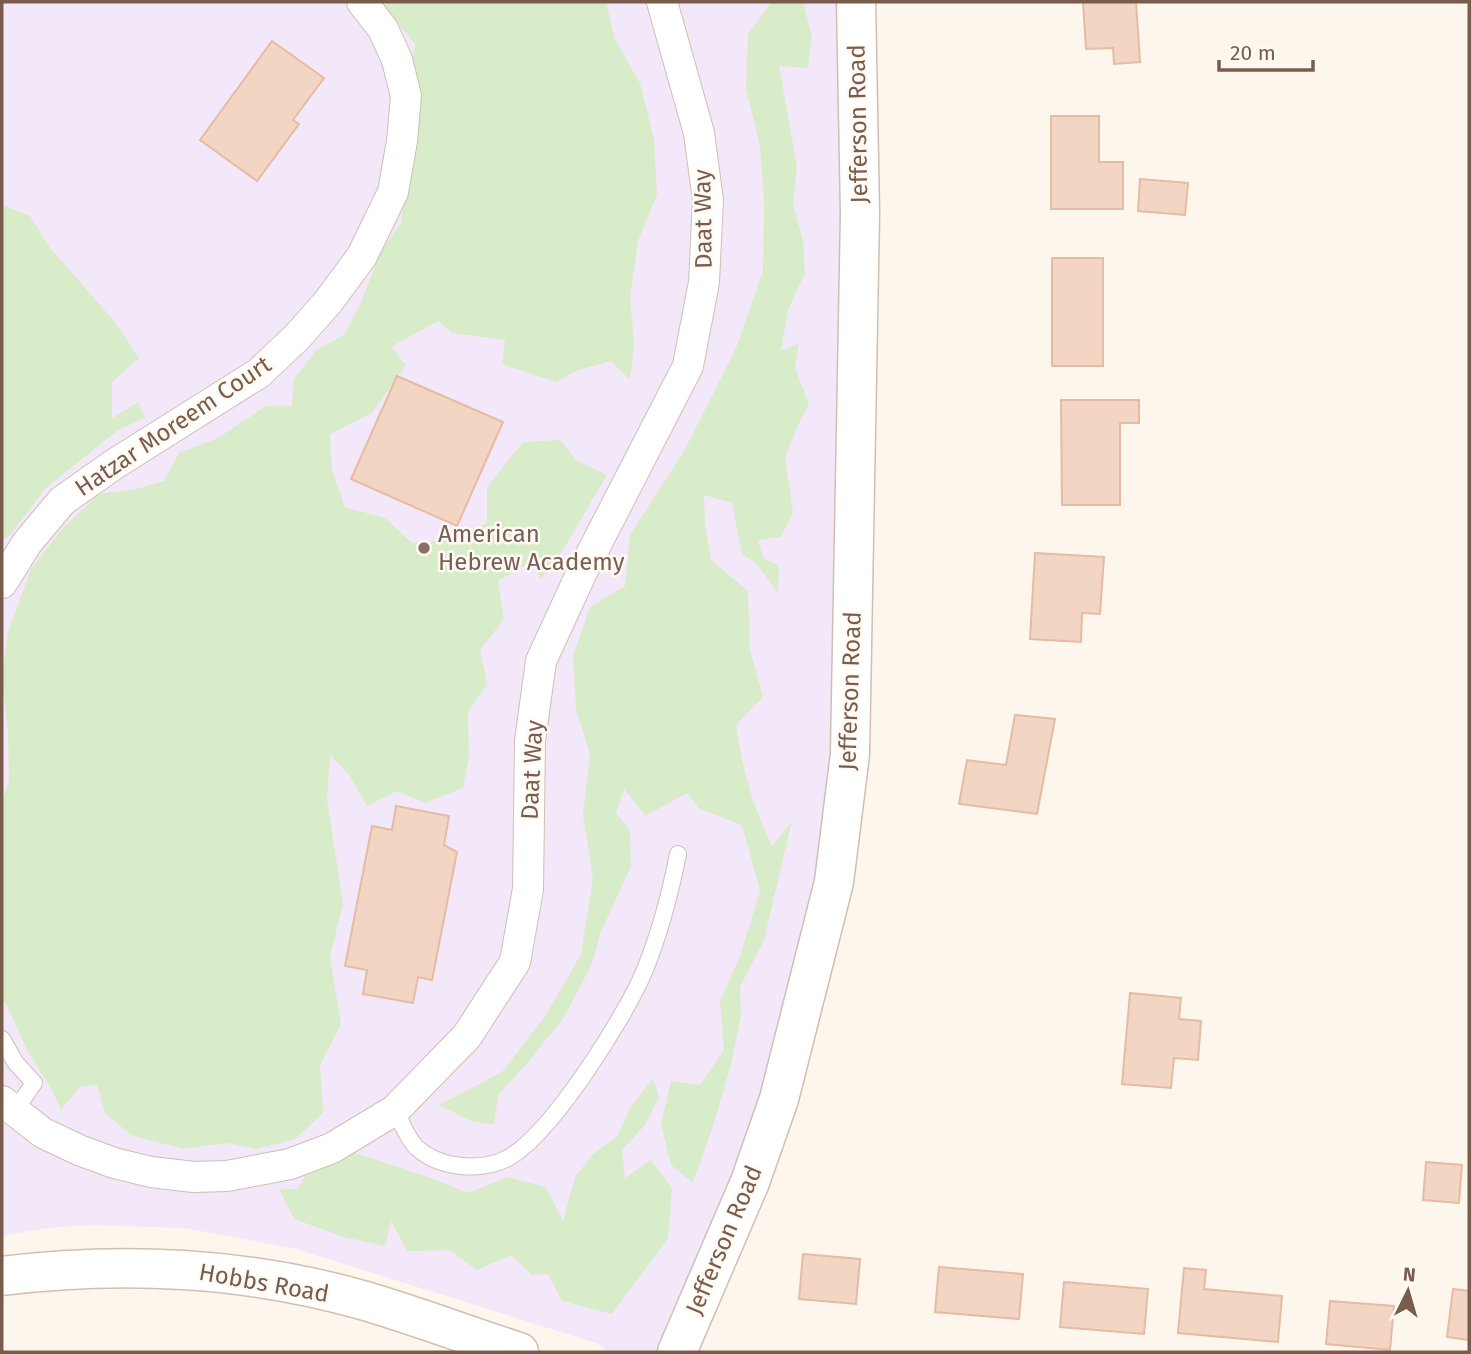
<svg xmlns="http://www.w3.org/2000/svg" width="1471" height="1354" font-family="'Fira Sans',sans-serif">
<style>
.education{fill:#f3e8fa}
.green{fill:#d8ecc9}
.building{fill:#f3d5c3;stroke:#e6bba3;stroke-width:2}
.lines{fill:none;stroke-linecap:round;stroke-linejoin:round}
.service-casing{stroke:#d1beb0;stroke-width:18}
.minor-casing{stroke:#d1beb0;stroke-width:32}
.tertiary-casing{stroke:#d1beb0;stroke-width:41}
.service{stroke:#fff;stroke-width:16}
.minor{stroke:#fff;stroke-width:30}
.tertiary{stroke:#fff;stroke-width:38}
.education-dot{fill:#8d6e63;stroke:#fffaf3;stroke-width:2.5}
.labels{text-anchor:middle;dominant-baseline:central;stroke-width:5;stroke-linejoin:round;paint-order:stroke}
.street-label{font-size:24px;fill:#7a5c4d;stroke:#fffaf3}
.education-label{font-size:24px;fill:#785e54;stroke:#fffaf3;text-anchor:start}
</style>
<rect width="100%" height="100%" fill="#fdf6ec"/>
<!-- education -->
<path class="education" d="M2,2H856L834,882L677,1352H608L599,1344L296,1249L185,1228L90,1225L47,1228L2,1236Z"/>
<!-- green -->
<g class="green">
<path d="M385,2H606L615,40L640,83L654,139L657,195L638,241L630,297L634,343L630,380L611,361L576,371L556,382L502,364L505,340L452,333L438,321L391,347L406,365L372,413L330,434L332,470L345,507L385,518L412,543L450,540L487,523V487L523,442L560,440L576,460L607,475L563,550L541,579L531,562L498,581L504,619L480,650L487,684L468,712L469,757L463,788L425,803L397,791L367,806L350,776L330,755L327,799L343,904L330,956L341,1024L320,1065L323,1113L295,1139L256,1149L227,1143L183,1149L131,1135L105,1113L97,1085L80,1087L61,1110L53,1092L27,1050L7,1005L2,1000V802L9,780L8,733L2,677L8,632L31,569L63,528L99,494L136,489L164,481L179,453L218,438L266,406H292L294,379L316,350L344,335L361,303L381,250L401,223L407,178L411,71L415,44L385,8Z"/>
<path d="M772,2H803L812,36L808,68L779,66L797,167L793,205L803,240L805,273L788,310L781,351L799,343L795,367L809,405L798,425L785,458L793,513L781,537L758,540L763,558L779,566L778,593L756,563L742,554L732,503L704,495L705,525L711,560L748,591L750,650L763,697L736,725C743,771 752,804 772,846L792,821L764,940L740,987L741,1016L731,1065L713,1126L693,1183L671,1165L661,1124L671,1081L700,1085L724,1050L720,1001L740,956L760,891L742,825L699,809L687,793L645,816L624,789L616,813L630,830L631,866L601,932L592,964L564,1017L531,1059L498,1095L494,1125L471,1121L439,1105L502,1072L547,1013L581,954L593,879L583,815L590,754L576,710L573,656L590,607L625,586L630,535L684,451L736,348L763,271L764,201L760,146L746,88L748,34Z"/>
<path d="M2,205L30,216L50,248L115,322L139,358L112,382V418L138,402L145,418L118,430L46,488L9,536L2,540Z"/>
<path d="M653,1079L659,1097L645,1125L622,1150L625,1178L651,1160L672,1188L668,1238L612,1314L562,1301L548,1274L532,1275L511,1255L477,1270L450,1250L407,1251L391,1221L385,1246L344,1237L294,1219L279,1189H297L315,1161L355,1153L434,1179L468,1193L507,1177L546,1187L563,1221L575,1177L592,1155L618,1135L630,1107Z"/>
</g>
<!-- building -->
<g class="building">
<path d="M1083,2H1136L1140,62L1114,64L1113,48L1086,49Z"/>
<path d="M272,41L324,78L293,120L299,124L257,181L200,140Z"/>
<path d="M1051,116H1099V162H1123V209H1051Z"/>
<path d="M1140,179L1188,183L1185,215L1138,211Z"/>
<rect x="1052" y="258" width="51" height="108"/>
<path d="M397,376L503,422L457,526L351,479Z"/>
<path d="M1061,400H1139V423H1120V505H1062Z"/>
<path d="M1035,553L1104,557L1100,614L1082,613L1081,642L1030,639Z"/>
<path d="M1015,715L1055,719L1037,814L959,804L967,760L1006,765Z"/>
<path d="M396,806L449,816L444,845L457,852L432,980L418,977L413,1003L363,994L367,970L345,966L372,826L392,830Z"/>
<path d="M1130,993L1181,998L1179,1019L1201,1021L1198,1060L1174,1058L1171,1088L1122,1084Z"/>
<path d="M1426,1162L1462,1165L1459,1203L1423,1200Z"/>
<path d="M803,1254L860,1259L856,1304L799,1299Z"/>
<path d="M939,1267L1023,1274L1019,1319L935,1312Z"/>
<path d="M1184,1268L1206,1270L1204,1289L1282,1296L1278,1342L1178,1333Z"/>
<path d="M1064,1282L1148,1289L1144,1334L1060,1327Z"/>
<path d="M1453,1289L1469,1291V1340L1447,1337Z"/>
<path d="M1330,1301L1394,1306L1390,1350L1326,1344Z"/>
</g>
<g class="lines">
<!-- service casing -->
<g class="service-casing">
<g id="service">
<path d="M2,1039L15,1062L34,1083L14,1112"/>
<path d="M395,1110C401,1121 407,1138 416,1147C438,1168 479,1172 506,1159C550,1137 625,1017 644,972C660,933 670,895 678,854"/>
</g>
</g>
<!-- minor casing -->
<g class="minor-casing">
<g id="minor">
<path d="M2,583L27,543L62,501L113,465L259,373L297,337L328,302L362,256L393,192L402,141L406,96L397,60L383,29L362,2"/>
<path d="M2,1101L43,1133L79,1150L114,1163L151,1172L194,1177L227,1176L290,1164L332,1148L395,1110L467,1036L515,962L528,889L530,741L541,661L582,572L688,366L704,282L708,200L699,133L662,2"/>
</g>
</g>
<!-- tertiary casing -->
<g class="tertiary-casing">
<g id="tertiary">
<path d="M2,1276C121,1261 246,1267 362,1300C414,1315 466,1335 519,1352"/>
<path d="M677,1352L750,1182L779,1099L834,882L850,754L860,213L856,2"/>
</g>
</g>
<!-- service -->
<use href="#service" class="service"/>
<!-- minor -->
<use href="#minor" class="minor"/>
<!-- tertiary -->
<use href="#tertiary" class="tertiary"/>
</g>
<!-- markers -->
<circle class="education-dot" cx="424" cy="548" r="7"/>
<g class="labels">
<!-- street labels -->
<g class="street-label">
<text transform="translate(858 124) rotate(-91)">Jefferson Road</text>
<text transform="translate(703 219) rotate(-91)">Daat Way</text>
<text transform="translate(173 426) rotate(-34)">Hatzar Moreem Court</text>
<text transform="translate(850 691) rotate(-88)">Jefferson Road</text>
<text transform="translate(532 770) rotate(-87)">Daat Way</text>
<text transform="translate(724 1240) rotate(-67)">Jefferson Road</text>
<text transform="translate(264 1283) rotate(10)">Hobbs Road</text>
</g>
<!-- education labels -->
<g class="education-label">
<text x="438" y="534">American<tspan x="438" dy="28">Hebrew Academy</tspan></text>
</g>
</g>
<!-- border -->
<rect width="1471" height="1354" fill="none" stroke="#7a5c4d" stroke-width="7"/>
<!-- north arrow -->
<g transform="translate(1408 1291) rotate(5)" stroke="#fffaf3" stroke-width="5" paint-order="stroke">
<path d="M0-5L12 26L0 18L-12 26Z" fill="#7a5c4d"/>
<text y="-10" font-size="19" font-weight="bold" text-anchor="middle" fill="#7a5c4d">N</text>
</g>
<!-- scale -->
<path d="M1219 60v10h94v-10" fill="none" stroke="#7a5c4d" stroke-width="3.5"/>
<text x="1230" y="60" font-size="21" fill="#7a5c4d" stroke="#fffaf3" stroke-width="5" paint-order="stroke">20 m</text>
</svg>
